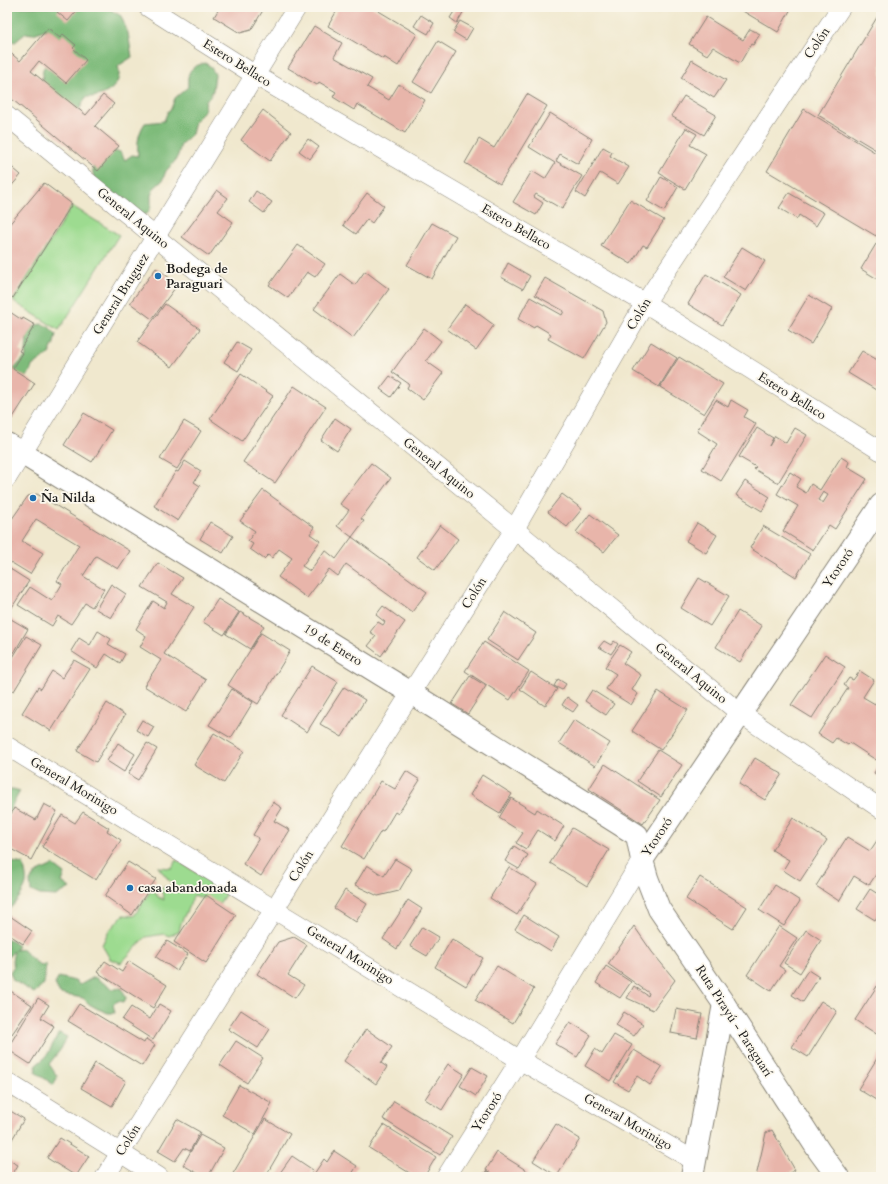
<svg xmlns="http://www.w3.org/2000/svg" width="888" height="1184" font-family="Cardo,serif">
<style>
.green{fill:#9ddb90;stroke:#5c7c56}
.forest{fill:#7ebb7a;stroke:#4d6c4b}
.building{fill:#e8b5aa;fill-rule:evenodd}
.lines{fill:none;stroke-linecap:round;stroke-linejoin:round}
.street-casing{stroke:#868275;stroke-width:20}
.secondary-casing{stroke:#868275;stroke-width:24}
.primary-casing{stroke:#868275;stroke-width:24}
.street{stroke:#fff;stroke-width:19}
.secondary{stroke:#fff;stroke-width:22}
.primary{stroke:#fff;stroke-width:22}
.poi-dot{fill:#1f6fb2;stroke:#fbf7ec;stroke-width:1.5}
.labels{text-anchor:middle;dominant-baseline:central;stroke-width:3.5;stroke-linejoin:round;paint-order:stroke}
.street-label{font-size:13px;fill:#1c1c1c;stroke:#fbf7ec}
.poi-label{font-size:13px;font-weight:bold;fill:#1c1c1c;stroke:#fbf7ec;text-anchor:start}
</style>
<rect width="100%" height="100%" fill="#fbf7ec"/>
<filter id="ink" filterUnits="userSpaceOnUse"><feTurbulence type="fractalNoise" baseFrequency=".025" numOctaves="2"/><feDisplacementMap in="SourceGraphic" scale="8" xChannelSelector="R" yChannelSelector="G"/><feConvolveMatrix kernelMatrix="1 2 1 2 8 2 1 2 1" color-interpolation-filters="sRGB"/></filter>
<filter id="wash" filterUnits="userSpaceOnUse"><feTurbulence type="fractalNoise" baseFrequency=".012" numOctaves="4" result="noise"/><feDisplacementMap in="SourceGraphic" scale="16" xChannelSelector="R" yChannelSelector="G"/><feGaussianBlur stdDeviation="0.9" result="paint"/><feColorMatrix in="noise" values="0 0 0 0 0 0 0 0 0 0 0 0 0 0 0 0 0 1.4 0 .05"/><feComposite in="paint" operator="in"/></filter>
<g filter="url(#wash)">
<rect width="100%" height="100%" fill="#f0e8ce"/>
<!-- green -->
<g class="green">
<path d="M72,206L119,235L59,330L13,301Z"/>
<path d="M176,860L227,892L219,904L194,895L181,923L179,932L169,936L164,934L146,937L121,963L110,959L102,945L108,932L123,915L134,916L153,887L158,897L164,900L161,888L173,885L158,867L172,868Z"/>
</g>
<!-- forest -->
<g class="forest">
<path d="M7,7H106L121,16L128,33L132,57L118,66C124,86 104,98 86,97L79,110L42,87L43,69L50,59L47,29L33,34L26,33L15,42L7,41Z"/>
<path d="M205,63L210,66L215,74L213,90L210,97L206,100L204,112L195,121L192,134L181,144L178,155L175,161L166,171L162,181L154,188L151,195V207L147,214L142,215L94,180C94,177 92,171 93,167C95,161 114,148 120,152C122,154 123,157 125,160L132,155L138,156C137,144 138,133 145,123L164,121L168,111L171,109L175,98L188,87C187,71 190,67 205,63Z"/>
<path d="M42,324L49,327L56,334L54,343L49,354L32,366C31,373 26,376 24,383L13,375L15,368L26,356L27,334L36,325Z"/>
<path d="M13,789L20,791L7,815V792Z"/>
<path d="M7,861L23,864C25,870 27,878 26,884C24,892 14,906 7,911Z"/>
<path d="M53,865L65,874L62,882L70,888L56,896L40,895L31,891L30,881L36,873Z"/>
<path d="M7,938L18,946L15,950L24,949C28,957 34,960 41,966L46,964L44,984L34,993L13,980L10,972L14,966L12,961L14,951L8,957L7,956Z"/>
<path d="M59,977L75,981L80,985L94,977L113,989L122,988L126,998L124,1002L118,1001L113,1004L115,1013H108L98,1009L89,1004L83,998L60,994L55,984Z"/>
<path d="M59,1033L67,1037L61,1049L49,1064L57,1076L54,1085L35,1072L37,1064L46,1057Z"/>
</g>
<g id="blocks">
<!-- building -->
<g class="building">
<path d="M61,7H80L68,21L57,12Z"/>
<path d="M220,7H265L251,30L240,33L214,17Z"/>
<path d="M339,7H372L417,34L398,66L384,57L383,59L328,26Z"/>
<path d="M450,7H466L457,23L450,18L455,10Z"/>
<path d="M736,7H792L778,32Z"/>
<path d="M879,14L881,15V153L818,115Z"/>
<path d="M421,15L434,23L428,34L414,26Z"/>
<path d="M706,17L743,40L750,29L760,34L753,45L751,44L740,63L713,47L707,55L689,44Z"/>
<path d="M460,21L473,28L466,40L453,32Z"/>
<path d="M314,26L342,43L334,57L372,79L367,87L389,100L399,84L425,100L405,133L357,104L354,110L333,97L336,92L319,82L317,85L288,68Z"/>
<path d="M48,28L60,38L63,34L76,45L73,48L86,60L66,83L39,61L31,71L86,115L103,95L114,104L95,126L119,146L98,171L7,95V50L20,61Z"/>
<path d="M438,41L456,52L431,93L413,82Z"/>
<path d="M692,60L726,80L714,98L681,78Z"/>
<path d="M527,94L547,106L500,184L465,163L479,139L494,148Z"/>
<path d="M684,96L716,115L704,135L671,116Z"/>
<path d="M804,109L881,156V228L876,236L767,171Z"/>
<path d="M263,110L291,132L270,161L241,140Z"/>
<path d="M550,113L592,139L578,164L560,154L556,161L582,176L562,209L536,194L534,197L543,203L536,215L513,202L532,171L545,179L555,163L529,147Z"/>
<path d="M686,128L697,134L690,145L706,154L685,189L659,173Z"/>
<path d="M308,139L319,147L310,159L299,151Z"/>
<path d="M603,147L612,152L610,156L629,167L618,184L600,173L585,198L576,192Z"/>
<path d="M7,163L21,175L7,191Z"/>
<path d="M661,177L678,187L664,211L647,201Z"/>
<path d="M44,183L72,204L13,298L7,293V227Z"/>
<path d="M217,190L228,198L218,211L233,222L209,256L182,237Z"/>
<path d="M256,191L272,202L264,213L249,202Z"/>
<path d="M367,193L384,206L372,223L367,219L356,234L343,225Z"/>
<path d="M789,193L824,213L816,226L799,215L797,219L779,208Z"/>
<path d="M630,200L664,220L647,247L643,245L631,264L601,246Z"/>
<path d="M432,223L456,236L432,279L407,265Z"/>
<path d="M876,244L881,247V277L879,280L861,269Z"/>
<path d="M298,245L325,264L315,277L307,272L288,298L269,285Z"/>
<path d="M742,247L765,261L746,291L723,277Z"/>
<path d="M508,263L530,276L523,289L501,277Z"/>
<path d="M156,268L178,284L152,319L130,303Z"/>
<path d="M365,271L389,289L353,338L314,309L340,274L355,285Z"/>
<path d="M706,274L741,295L722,325L688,304Z"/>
<path d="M545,278L603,311L606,322L584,359L548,339L551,334L536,325L534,328L518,319L530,297L562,315L564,311L535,295Z"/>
<path d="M809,295L832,309L811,344L788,330Z"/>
<path d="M165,304L200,329L172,367L137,342Z"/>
<path d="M465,304L494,325L476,350L447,329Z"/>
<path d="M7,310L22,320L23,318L35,325L19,351L23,353L13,369L35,383L12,419L7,416Z"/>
<path d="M424,328L441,341L426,361L443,373L423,400L407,388L409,384L392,372Z"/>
<path d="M237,342L251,350L238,371L224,362Z"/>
<path d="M651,342L677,358L659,387L633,371Z"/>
<path d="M862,351L881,362V393L848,373Z"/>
<path d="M679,357L723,384L704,414L660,387Z"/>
<path d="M241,374L273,396L242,441L210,419Z"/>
<path d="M390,376L401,383L391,397L380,389Z"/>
<path d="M294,386L326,407L275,483L243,462Z"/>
<path d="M716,400L728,407L731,400L748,410L744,417L756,424L721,481L702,469L717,444L697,431Z"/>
<path d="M84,413L112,430L92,462L64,445Z"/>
<path d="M335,418L351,429L337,451L321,440Z"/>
<path d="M184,421L201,431L177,469L160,459Z"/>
<path d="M757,428L773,438L769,446L775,436L786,443L795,428L807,435L778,483L754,469L756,467L739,457Z"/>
<path d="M841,457L849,462L847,467L867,479L835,529L829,525L813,550L783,531L798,506L777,494L790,472L801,479L796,487L806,493L811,484L820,490ZM823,492L828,495L823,503L818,500Z"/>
<path d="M185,461L201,471L194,482L200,486L178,521L154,506L176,471L178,472Z"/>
<path d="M371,463L391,478L361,519L364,521L352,537L337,526L349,510L340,504Z"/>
<path d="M745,481L770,497L762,511L736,495Z"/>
<path d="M263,490L314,527L310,534L320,541L302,566L310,571L325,550L336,559L352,537L427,592L412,612L346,564L338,576L329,569L307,598L278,577L292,558L279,549L272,558L268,555L264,559L250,549L253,544L248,541L255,531L240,521Z"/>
<path d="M37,494L130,551L118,569L96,556L83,576L104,589L92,607L85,603L71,624L58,616L52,626L18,605L30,587L52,601L62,584L57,581L79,545L36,519L22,541L43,553L30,574L7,560V526L28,496Z"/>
<path d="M562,494L582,509L567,527L548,512Z"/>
<path d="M590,514L618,535L604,552L576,532Z"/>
<path d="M210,522L233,536L223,553L200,539Z"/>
<path d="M697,523L717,535L706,553L686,541Z"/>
<path d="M440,525L458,539L435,570L417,557Z"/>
<path d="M763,526L810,554L796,577L750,548Z"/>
<path d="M158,563L183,578L172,594L194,607L164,654L206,680L186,712L144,686L161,660L140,647L146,636L136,629L153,601L164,608L167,602L142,587Z"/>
<path d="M7,567L29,581L7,615Z"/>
<path d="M699,578L729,596L710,626L681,608Z"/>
<path d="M111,584L126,594L111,618L96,609Z"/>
<path d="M218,599L239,612L224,635L203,622Z"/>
<path d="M383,606L405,622L381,656L368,646L376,636L370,632L378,622L383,625L385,622L376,615Z"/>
<path d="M738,611L762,626L740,662L716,647Z"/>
<path d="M240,612L264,626L250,649L226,634Z"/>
<path d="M505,612L536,633L518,660L487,640Z"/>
<path d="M11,619L28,629L12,656L7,653V624Z"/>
<path d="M98,631L111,639L108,644L125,654L120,663L106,654L97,668L71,651L79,638L90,645Z"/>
<path d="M261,633L290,651L258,704L228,685Z"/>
<path d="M26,636L42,645L14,691L7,687V667Z"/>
<path d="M604,641L611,645L614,641L618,644L611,654L599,647Z"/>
<path d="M484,642L529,671L510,700L465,671Z"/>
<path d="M620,645L631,652L623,663L641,675L632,690L638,694L631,705L606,689L616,674L605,667Z"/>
<path d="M825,654L845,667L812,718L791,705Z"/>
<path d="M74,660L90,669L51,731L22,713L38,687L41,689L52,671L62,678Z"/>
<path d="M312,666L338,682L307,732L281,715Z"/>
<path d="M860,671L874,680L863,697L875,704L881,695V753L876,760L850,743L848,745L836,738L832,743L818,734L848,688L844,685L849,678L853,680Z"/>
<path d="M531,672L557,689L545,706L520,689Z"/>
<path d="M470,676L486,686L468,714L452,704Z"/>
<path d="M558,679L566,684L562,690L554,686Z"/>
<path d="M344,687L365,700L342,737L320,724Z"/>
<path d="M232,689L253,702L231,738L209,725Z"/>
<path d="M592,690L614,704L606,715L585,701Z"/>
<path d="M658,691L688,710L661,750L632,731Z"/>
<path d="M567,697L578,705L573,712L562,705Z"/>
<path d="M107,703L125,715L96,762L77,751Z"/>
<path d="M142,720L154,727L148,737L136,730Z"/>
<path d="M574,720L610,743L595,766L559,743Z"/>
<path d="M214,733L244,751L224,783L194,765Z"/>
<path d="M118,743L135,754L124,772L107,761Z"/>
<path d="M147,743L157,749L138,780L128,774Z"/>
<path d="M658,750L682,765L661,797L637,781Z"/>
<path d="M755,758L782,774L765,800L739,784Z"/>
<path d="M881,761V778L874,773Z"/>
<path d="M605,764L660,800L643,824L589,789Z"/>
<path d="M406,771L420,780L398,814L395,812L383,832L381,831L364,859L342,846L381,781L395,789Z"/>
<path d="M482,775L512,794L500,813L470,795Z"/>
<path d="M511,798L535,813L537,809L564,826L555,841L538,830L526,849L516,843L523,833L499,818Z"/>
<path d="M273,802L282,808L274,821L290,830L261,876L243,864L259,838L253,835Z"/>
<path d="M44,804L57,811L31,860L7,847V821L14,808L36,820Z"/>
<path d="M83,812L109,828L107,831L121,840L96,880L42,847L62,815L75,823Z"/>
<path d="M793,818L827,840L800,881L783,870L789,860L772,850Z"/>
<path d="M572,828L609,850L587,886L550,863Z"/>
<path d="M847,837L870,851L878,839L881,841V867L869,885L854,876L839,901L816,886Z"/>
<path d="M514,846L528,855L519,869L505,861Z"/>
<path d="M395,859L412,869L399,891L378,896L355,885L367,865L384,876Z"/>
<path d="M128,862L156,879L132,915L105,896Z"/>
<path d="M509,867L537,884L517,915L490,898Z"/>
<path d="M700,877L747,907L733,929L686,899Z"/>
<path d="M775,885L800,901L784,926L759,910Z"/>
<path d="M870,889L881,896V911L875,920L857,909Z"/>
<path d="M345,890L367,904L356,922L334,908Z"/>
<path d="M206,895L236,915L206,963L174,942Z"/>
<path d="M408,900L422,909L397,949L383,939Z"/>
<path d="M7,914L32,931L23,944L7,933Z"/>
<path d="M524,915L559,937L551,951L515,929Z"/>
<path d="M634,926L652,952L675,980L653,1010L627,998L634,986L648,996L649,993L608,964Z"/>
<path d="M779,926L797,938L779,966L785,970L771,991L747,975Z"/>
<path d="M422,927L439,937L427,956L410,946Z"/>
<path d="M806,930L821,940L800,973L784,963Z"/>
<path d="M294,937L307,945L288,975L304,985L295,998L257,974L278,942Z"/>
<path d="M452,939L483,958L466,986L435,967Z"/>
<path d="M167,941L188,954L177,971L156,957Z"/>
<path d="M105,961L122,972L129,961L167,985L153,1008L97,972Z"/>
<path d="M497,966L534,989L513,1023L475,1000Z"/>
<path d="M606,966L631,982L620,998L596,983Z"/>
<path d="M808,970L819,977L803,1002L792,995Z"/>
<path d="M881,980V1037L855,1020Z"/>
<path d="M9,990L32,1005L12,1034L7,1031V992Z"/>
<path d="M38,998L49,1005L41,1018L54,1026L30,1064L7,1049Z"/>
<path d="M821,1001L837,1011L808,1057L792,1047Z"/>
<path d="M79,1004L144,1043L146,1039L155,1045L142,1066L68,1021Z"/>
<path d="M159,1004L171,1011L153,1040L122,1020L131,1007L150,1019Z"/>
<path d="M676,1009L702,1014L697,1038L671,1033Z"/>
<path d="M241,1010L270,1029L258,1048L228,1029Z"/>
<path d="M624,1012L643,1024L634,1036L616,1025Z"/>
<path d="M570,1022L591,1035L577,1057L555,1044Z"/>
<path d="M366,1029L392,1047L381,1063L387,1067L376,1084L344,1061Z"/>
<path d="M614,1035L632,1045L610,1081L585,1066L595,1049L602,1054Z"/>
<path d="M236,1041L263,1058L247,1083L220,1065Z"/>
<path d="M634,1050L662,1067L650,1085L637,1076L628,1090L614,1082Z"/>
<path d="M881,1052V1103L858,1089Z"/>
<path d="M95,1063L126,1081L112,1106L81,1088Z"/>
<path d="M448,1064L464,1074L442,1110L425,1099Z"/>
<path d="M472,1067L488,1076L476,1096L460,1086Z"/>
<path d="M239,1085L272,1103L255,1134L222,1115Z"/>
<path d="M394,1101L452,1137L440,1155L383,1119Z"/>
<path d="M7,1109L24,1119L7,1148Z"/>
<path d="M177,1119L200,1132L190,1151L184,1148L175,1161L158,1151Z"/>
<path d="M265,1119L290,1134L265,1177H231Z"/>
<path d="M556,1124L580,1139L557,1176L533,1161Z"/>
<path d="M384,1125L436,1157L424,1177H416L369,1148Z"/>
<path d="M772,1130L795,1170L782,1177H756L766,1133Z"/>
<path d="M200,1135L224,1148L208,1177H204L183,1165Z"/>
<path d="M60,1138L89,1156L76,1176L47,1158Z"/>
<path d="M334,1151L357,1166L350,1177H312L324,1159L327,1162Z"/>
<path d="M497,1152L529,1172L526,1177H498L486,1170Z"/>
<path d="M292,1156L313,1170L309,1177H277Z"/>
<path d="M7,1159L18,1165L11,1177H7Z"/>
<path d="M486,1171L495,1177H477L479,1174L482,1176Z"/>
</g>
</g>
</g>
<g filter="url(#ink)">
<use href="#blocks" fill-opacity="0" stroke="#868275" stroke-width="1"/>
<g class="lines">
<!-- street casing -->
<g class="street-casing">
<g id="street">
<path d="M148,7L255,75L645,303L881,451"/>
<path d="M7,116L741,714L881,809"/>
<path d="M7,478L297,7"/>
<path d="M7,746L520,1060L695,1161"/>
<path d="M7,1082L159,1177"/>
<path d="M105,1177L514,530L645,303L841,7"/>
<path d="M446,1177L520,1060L642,860"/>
</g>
</g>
<!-- secondary casing -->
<g class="secondary-casing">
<g id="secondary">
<path d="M7,444L411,693L637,835L642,860"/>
<path d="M692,1177L724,1004"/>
</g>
</g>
<!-- primary casing -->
<g class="primary-casing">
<path id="primary" d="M838,1177L819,1151L724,1004L659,909L647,878L642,860L881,505"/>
</g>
<!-- street -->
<use href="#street" class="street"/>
<!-- secondary -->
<use href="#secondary" class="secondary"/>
<!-- primary -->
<use href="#primary" class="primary"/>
</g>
</g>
<!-- markers -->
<g class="poi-dot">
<circle cx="158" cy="276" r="4"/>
<circle cx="33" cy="498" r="4"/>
<circle cx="130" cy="888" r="4"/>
</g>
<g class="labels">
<!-- street labels -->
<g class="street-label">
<text transform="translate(817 43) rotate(-56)">Colón</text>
<text transform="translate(237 63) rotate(32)">Estero Bellaco</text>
<text transform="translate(133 218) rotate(39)">General Aquino</text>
<text transform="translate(516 227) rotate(30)">Estero Bellaco</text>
<text transform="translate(121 294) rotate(-58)">General Bruguez</text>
<text transform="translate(639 314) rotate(-59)">Colón</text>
<text transform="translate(792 396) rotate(32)">Estero Bellaco</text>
<text transform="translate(439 468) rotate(39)">General Aquino</text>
<text transform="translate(838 568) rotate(-56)">Ytororó</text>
<text transform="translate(474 593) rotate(-58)">Colón</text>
<text transform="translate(333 645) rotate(32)">19 de Enero</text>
<text transform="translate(691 673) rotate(39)">General Aquino</text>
<text transform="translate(74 786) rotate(31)">General Morinigo</text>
<text transform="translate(657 837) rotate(-56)">Ytororó</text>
<text transform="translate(301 866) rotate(-58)">Colón</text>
<text transform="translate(350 955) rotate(32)">General Morinigo</text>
<text transform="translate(734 1021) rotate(57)">Ruta Pirayú - Paraguarí</text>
<text transform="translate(487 1112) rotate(-57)">Ytororó</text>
<text transform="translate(628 1122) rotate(30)">General Morinigo</text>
<text transform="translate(128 1140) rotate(-58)">Colón</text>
</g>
<!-- poi labels -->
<g class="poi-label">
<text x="166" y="269">Bodega de<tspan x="166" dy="15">Paraguari</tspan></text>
<text x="41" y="498">Ña Nilda</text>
<text x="138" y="888">casa abandonada</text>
</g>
</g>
<!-- margin -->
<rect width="888" height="1184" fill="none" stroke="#fbf7ec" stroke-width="24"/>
</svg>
